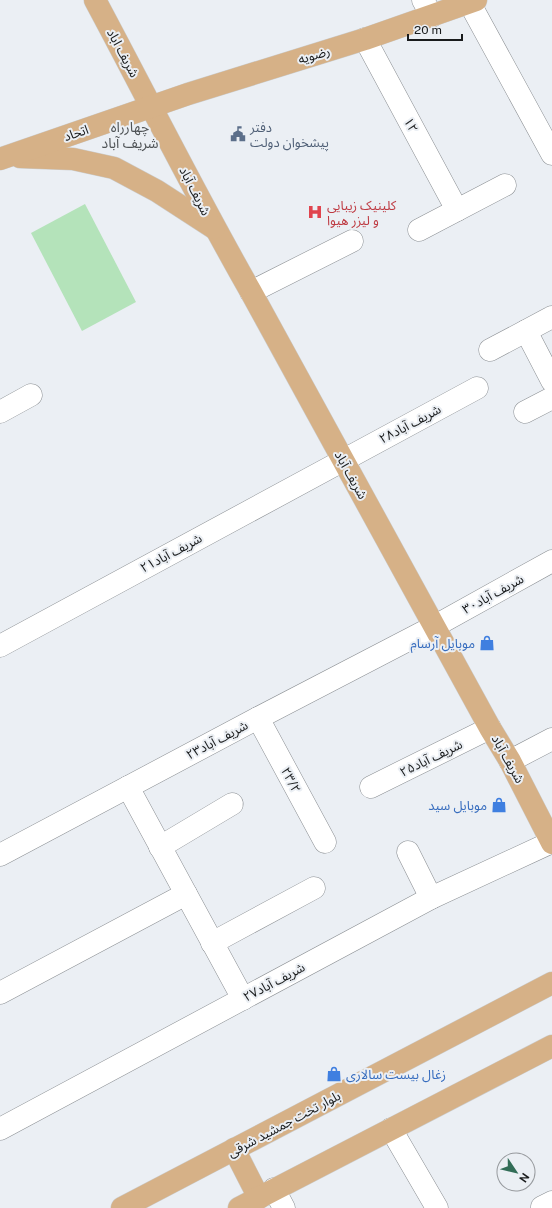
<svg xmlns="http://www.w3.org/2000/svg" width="552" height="1208" font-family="'Public Sans','Noto Sans Arabic',sans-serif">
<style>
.green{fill:#b4e3ba}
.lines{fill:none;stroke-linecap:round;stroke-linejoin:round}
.minor-casing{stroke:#8b8f93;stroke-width:23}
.major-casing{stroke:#cccdcd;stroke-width:23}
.minor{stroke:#fff;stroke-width:22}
.major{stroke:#d6b187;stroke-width:22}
.labels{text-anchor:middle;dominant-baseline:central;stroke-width:4;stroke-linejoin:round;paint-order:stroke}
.street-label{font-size:13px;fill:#191b1c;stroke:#ebeff4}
.service-label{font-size:13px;fill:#4e5e75;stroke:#ebeff4;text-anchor:start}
.health-label{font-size:13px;fill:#be3a42;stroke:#ebeff4;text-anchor:start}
.shop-label{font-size:13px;fill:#366cbe;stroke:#ebeff4;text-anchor:end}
.neighbourhood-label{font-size:14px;fill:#4f5356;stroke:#ebeff4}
</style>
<rect width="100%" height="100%" fill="#ebeff4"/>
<!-- green -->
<path class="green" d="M85,204L136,302L82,331L31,233Z"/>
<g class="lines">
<!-- minor casing -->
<g class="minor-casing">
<g id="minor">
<path d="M423,0L432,16"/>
<path d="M469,2L552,154"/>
<path d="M365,39L457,210"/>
<path d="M419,230L505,185"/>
<path d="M251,292L352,241"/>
<path d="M526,331L552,381"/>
<path d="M490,350L552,317"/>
<path d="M0,412L31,395"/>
<path d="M525,412L552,398"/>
<path d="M0,646L477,388"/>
<path d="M258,718L325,842"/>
<path d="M510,761L552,739"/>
<path d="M128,787L243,999"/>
<path d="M371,787L490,728"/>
<path d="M160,847L232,804"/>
<path d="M408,852L431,898"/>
<path d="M0,855L258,718L435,626L552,561"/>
<path d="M212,943L314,888"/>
<path d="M0,993L186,894"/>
<path d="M0,1129L431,898L552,842"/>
<path d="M391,1129L437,1208"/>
<path d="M274,1189L284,1208"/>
<path d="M542,1207L552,1202"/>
</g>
</g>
<!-- major casing -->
<g class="major-casing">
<g id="major">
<path d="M95,0C147,97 196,196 251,292L490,728L510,761L552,843"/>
<path d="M20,157L73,159L114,168L157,191L214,228"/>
<path d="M0,159L188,94L365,39L476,0"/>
<path d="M234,1149L259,1198"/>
<path d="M122,1208L552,983"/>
<path d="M239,1208L552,1046"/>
</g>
</g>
<!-- minor -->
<use href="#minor" class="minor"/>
<!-- major -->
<use href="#major" class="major"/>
</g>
<!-- icons -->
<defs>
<g id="civic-bare" transform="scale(1.2)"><path d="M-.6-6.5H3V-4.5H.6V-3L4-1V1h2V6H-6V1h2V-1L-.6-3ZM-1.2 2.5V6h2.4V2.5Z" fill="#5c6f8a" stroke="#ebeff4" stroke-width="2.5" paint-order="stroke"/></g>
<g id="hospital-bare" transform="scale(1.2)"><path d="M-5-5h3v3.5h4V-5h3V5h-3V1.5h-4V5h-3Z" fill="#e0444e" stroke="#ebeff4" stroke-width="2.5" paint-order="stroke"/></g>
<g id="shop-bare" transform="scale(1.2)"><path d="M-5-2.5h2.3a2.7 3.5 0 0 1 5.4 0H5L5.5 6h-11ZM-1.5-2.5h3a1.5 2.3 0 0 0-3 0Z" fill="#3f7fe0" stroke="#ebeff4" stroke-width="2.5" paint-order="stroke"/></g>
</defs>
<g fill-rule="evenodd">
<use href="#civic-bare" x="238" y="134"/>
<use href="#hospital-bare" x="315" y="212"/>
<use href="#shop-bare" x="487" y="643"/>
<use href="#shop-bare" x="499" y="805"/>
<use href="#shop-bare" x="334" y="1074"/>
</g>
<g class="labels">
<!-- street labels -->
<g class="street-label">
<text transform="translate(123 53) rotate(62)">شریف اباد</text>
<text transform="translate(314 55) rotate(-17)">رضویه</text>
<text transform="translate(411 125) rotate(62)">۱۲</text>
<text transform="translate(76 133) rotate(-19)">اتحاد</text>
<text transform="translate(195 191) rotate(63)">شریف آباد</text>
<text transform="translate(410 424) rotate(-28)">شریف آباد۲۸</text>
<text transform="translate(351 475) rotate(61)">شریف آباد</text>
<text transform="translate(171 553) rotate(-28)">شریف آباد۲۱</text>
<text transform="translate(493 594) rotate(-29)">شریف آباد۳۰</text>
<text transform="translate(217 740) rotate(-28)">شریف آباد۲۳</text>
<text transform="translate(431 758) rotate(-26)">شریف آباد۲۵</text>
<text transform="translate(508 759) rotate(61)">شریف آباد</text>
<text transform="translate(291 780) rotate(62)">۲۳/۲</text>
<text transform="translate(274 982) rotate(-28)">شریف آباد۲۷</text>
<text transform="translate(284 1124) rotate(-28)">بلوار تخت جمشید شرقی</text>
</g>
<!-- service labels -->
<g class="service-label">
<text x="250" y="127">دفتر<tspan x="250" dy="15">پیشخوان دولت</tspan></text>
</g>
<!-- health labels -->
<g class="health-label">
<text x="327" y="205">کلینیک زیبایی<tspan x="327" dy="15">و لیزر هیوا</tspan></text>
</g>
<!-- shop labels -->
<g class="shop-label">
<text x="475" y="643">موبایل آرسام</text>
<text x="487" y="805">موبایل سید</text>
<text x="346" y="1074" text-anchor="start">زغال بیست سالاری</text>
</g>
<!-- neighbourhood labels -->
<g class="neighbourhood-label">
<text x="130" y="127">چهارراه<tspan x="130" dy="16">شریف آباد</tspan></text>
</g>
</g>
<!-- north arrow -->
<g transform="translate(516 1172) rotate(125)"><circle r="19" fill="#ebeff4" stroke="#979a9e"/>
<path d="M0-3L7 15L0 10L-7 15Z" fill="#326d57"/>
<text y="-6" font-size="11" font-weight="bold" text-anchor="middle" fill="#191b1c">N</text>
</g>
<!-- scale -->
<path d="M408 34v6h54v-6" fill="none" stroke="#191b1c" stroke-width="2"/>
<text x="414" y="34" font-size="12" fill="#191b1c" stroke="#ebeff4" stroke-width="3" paint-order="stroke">20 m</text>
</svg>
